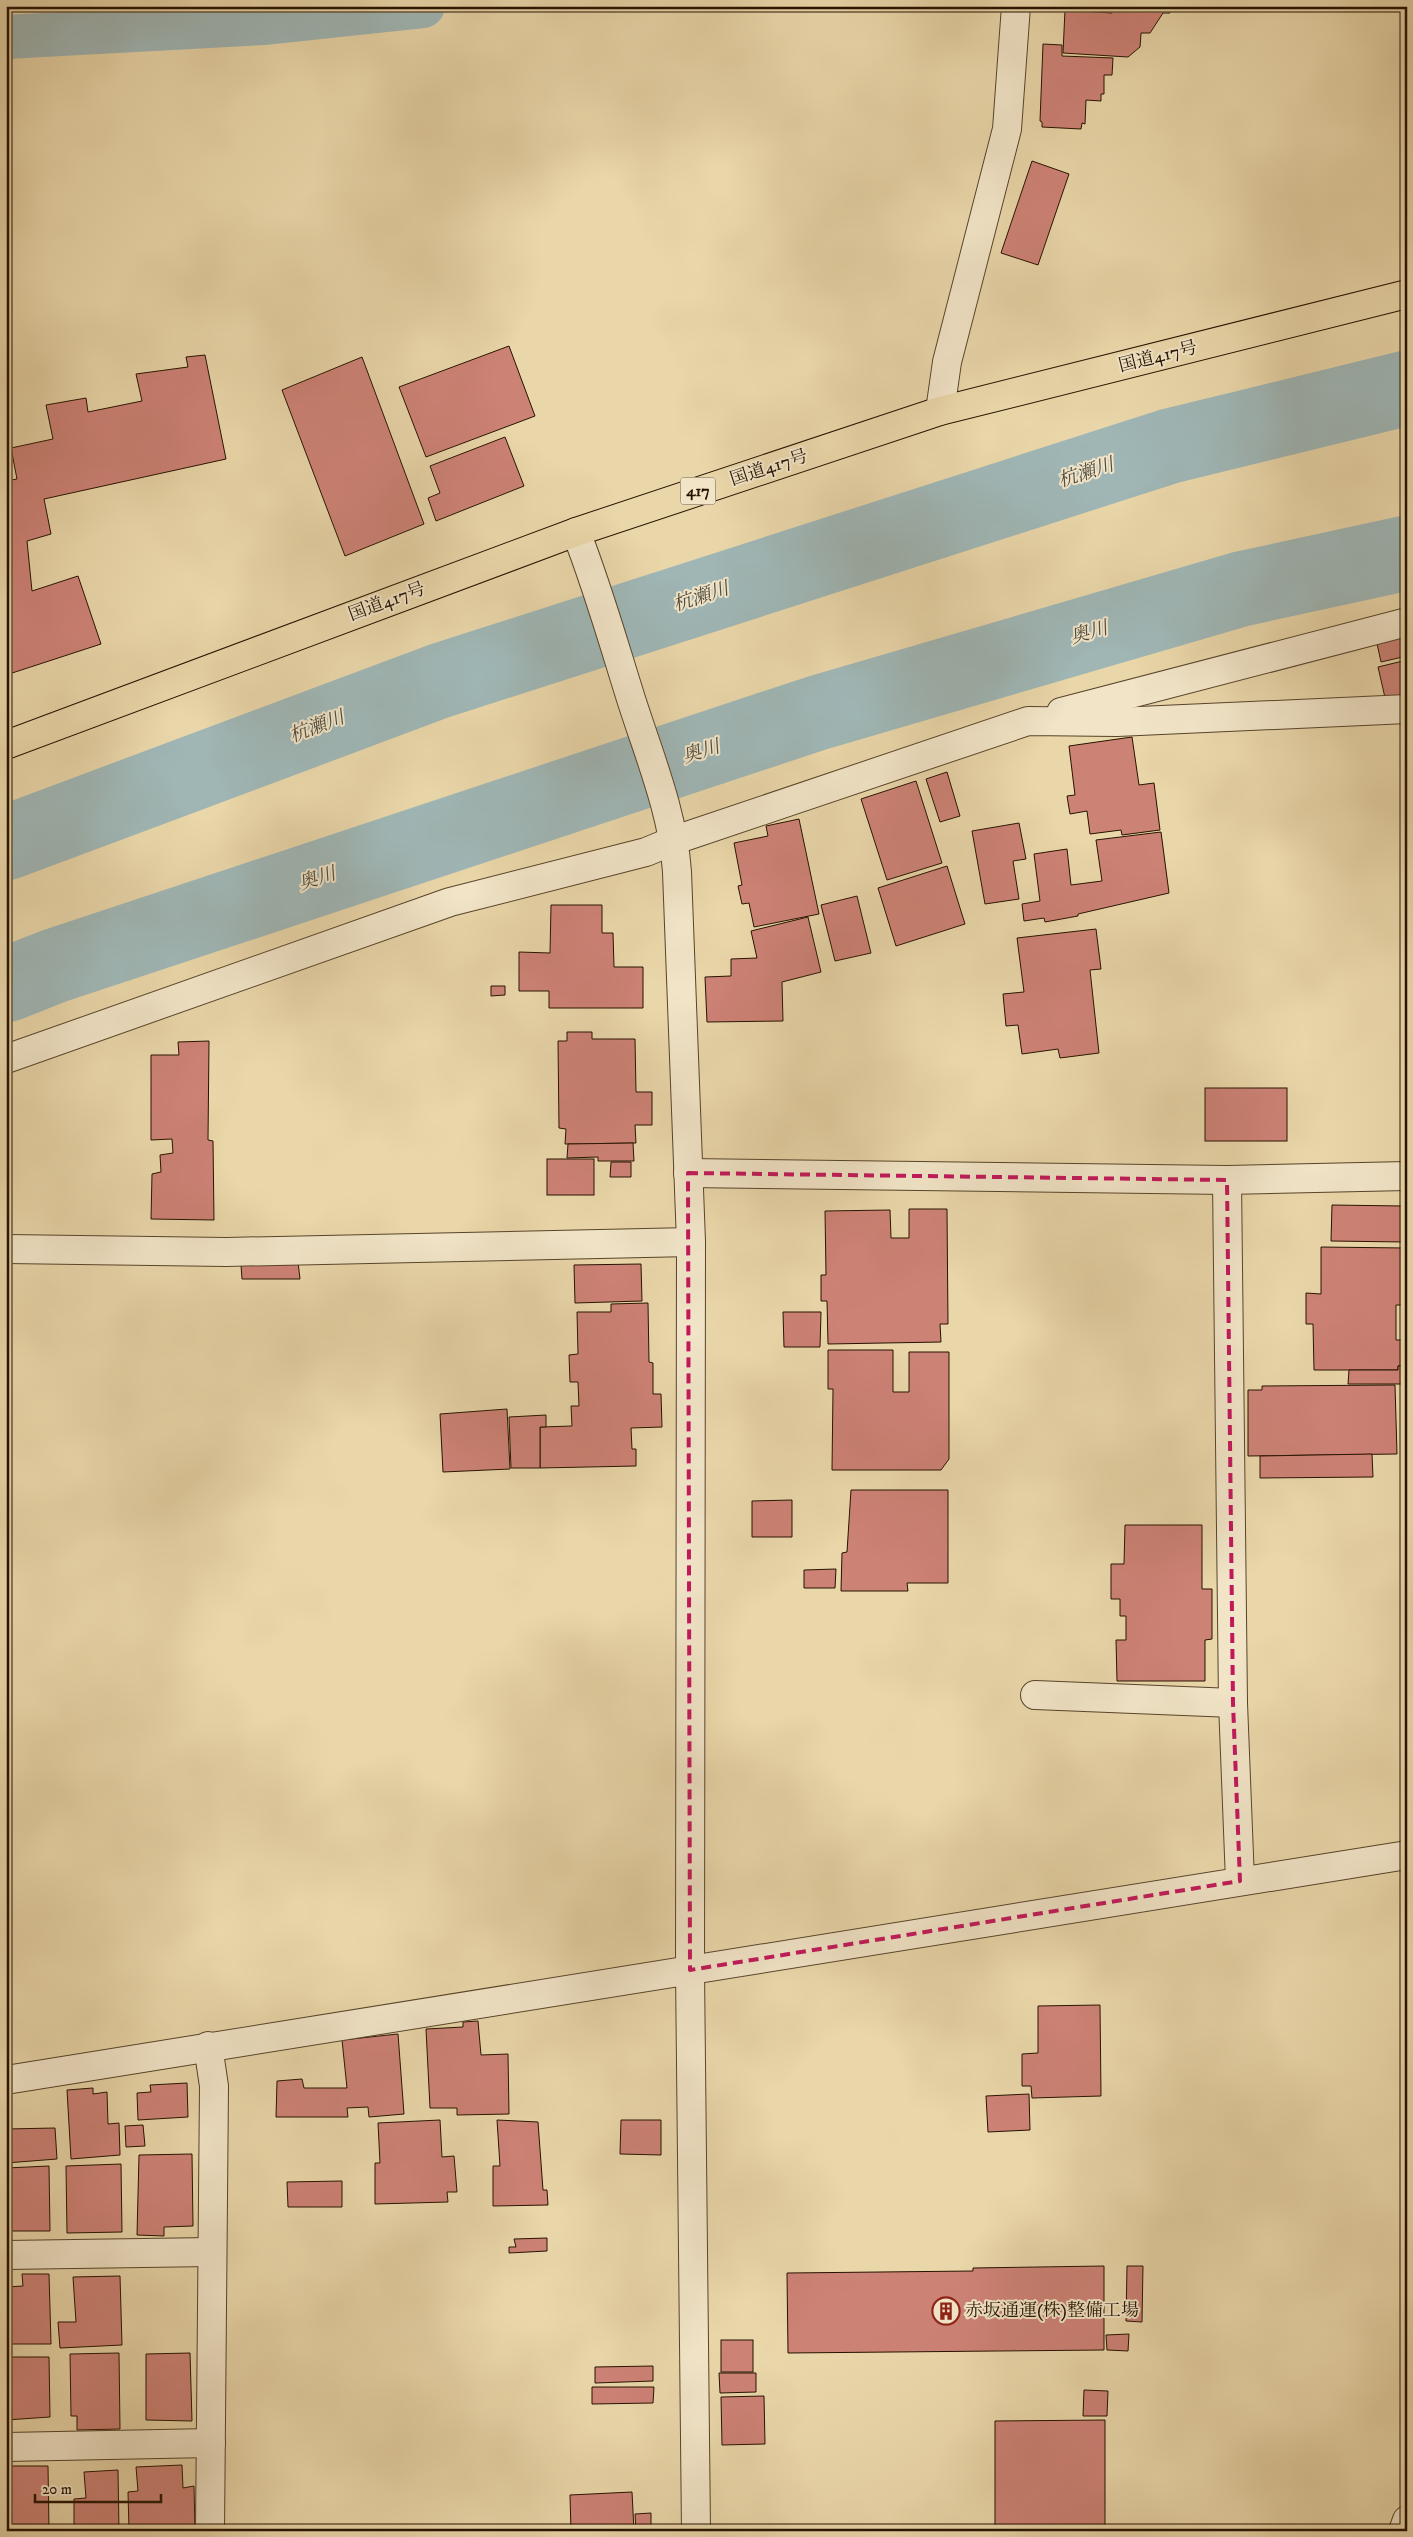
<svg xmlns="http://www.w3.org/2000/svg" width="1413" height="2537" font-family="'IM FELL DW Pica','Noto Serif JP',serif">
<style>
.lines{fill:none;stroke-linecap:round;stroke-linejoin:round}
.canal{stroke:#9fb6b5;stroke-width:44}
.river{stroke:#9fb6b5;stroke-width:75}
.building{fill:#cd8276;stroke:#261300}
.street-casing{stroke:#57442a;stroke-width:30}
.highway-casing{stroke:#261300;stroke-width:30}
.street{stroke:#f1e4c7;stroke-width:28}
.highway{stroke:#e9d6a9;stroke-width:28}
.marked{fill:none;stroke:#c2185b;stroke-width:4;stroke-dasharray:10 6;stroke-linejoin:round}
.labels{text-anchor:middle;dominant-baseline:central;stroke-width:4;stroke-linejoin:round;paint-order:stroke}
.shield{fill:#f1e4c7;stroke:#63523c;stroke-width:1}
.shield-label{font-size:16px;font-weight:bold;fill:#261300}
.street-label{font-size:18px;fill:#261300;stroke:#f1e4c7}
.poi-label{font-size:18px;fill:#261300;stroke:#f1e4c7;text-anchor:start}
.water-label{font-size:19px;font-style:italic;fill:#504c3f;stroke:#f1e4c7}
</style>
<rect width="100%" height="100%" fill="#e9d6a9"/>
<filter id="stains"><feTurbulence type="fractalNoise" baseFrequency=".004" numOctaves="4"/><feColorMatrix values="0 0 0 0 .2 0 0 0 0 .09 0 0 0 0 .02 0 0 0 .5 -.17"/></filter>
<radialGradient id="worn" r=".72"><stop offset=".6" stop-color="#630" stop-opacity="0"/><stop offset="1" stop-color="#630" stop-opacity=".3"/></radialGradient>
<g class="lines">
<!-- canal -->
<path class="canal" d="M6,37L263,23L423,6"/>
<!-- river -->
<g class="river">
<path d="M6,843L439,681L1170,446L1407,388"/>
<path d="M6,985L54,966L817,713L1241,589L1407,553"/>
</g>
</g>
<!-- building -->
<g class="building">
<path d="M1112,6H1170V13H1163L1150,33H1141L1140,47L1128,57L1063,53L1065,10L1112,13Z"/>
<path d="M1043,44L1062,45V56L1113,58L1112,75H1104V94H1101V101L1086,100L1085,124L1082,123L1081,129L1042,127V122L1040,121Z"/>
<path d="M1032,161L1069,174L1038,265L1001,253Z"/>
<path d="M509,346L535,416L426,457L399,387Z"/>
<path d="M205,355L226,459L44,499L51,534L27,541L32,591L78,576L101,644L6,675V597L10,596L6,586V481L17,479L11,448L53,439L46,405L86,398L88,412L142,401L136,374L188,367L186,357Z"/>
<path d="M362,357L424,524L345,556L282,390Z"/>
<path d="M505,437L524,486L436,521L428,498L440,493L430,466Z"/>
<path d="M1407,631V656L1381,662L1376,639Z"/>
<path d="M1407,660V697L1386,702L1378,667Z"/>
<path d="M1132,737L1139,785L1154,783L1160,830L1122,835L1121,830L1090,834L1087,811L1070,814L1067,796L1075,795L1069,746Z"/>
<path d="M947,772L960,816L940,822L926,779Z"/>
<path d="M916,781L942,863L887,880L861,799Z"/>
<path d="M799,819L819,914L754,927L749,903L742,904L738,886L742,885L734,843L768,836L766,826Z"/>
<path d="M1019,823L1026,859L1013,861L1019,899L985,904L972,831Z"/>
<path d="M1161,832L1169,893L1078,914V916L1045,922L1044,918L1024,921L1022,904L1040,901L1034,854L1067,849L1071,885L1102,881L1096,840Z"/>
<path d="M947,866L965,924L896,946L878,888Z"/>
<path d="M857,896L871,953L835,961L821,905Z"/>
<path d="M551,905H602V933H613L614,967H643V1008H549V991H519V952L550,953Z"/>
<path d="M808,917L821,972L782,982L783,1021L707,1022L705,977L731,976V959L757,958L751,931Z"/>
<path d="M1096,929L1101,969L1090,970L1099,1053L1060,1058L1058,1049L1022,1054L1018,1025L1006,1026L1003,994L1024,992L1017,938Z"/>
<path d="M491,986H505V995L491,996Z"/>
<path d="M567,1032H592V1039H635L636,1092H652V1125H635L636,1143L565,1144L566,1129L559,1128L558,1041H567Z"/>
<path d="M209,1041L208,1140L213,1141L214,1220L151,1219L152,1174L161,1172L160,1155L173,1153L172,1139L151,1140V1055H179L178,1042Z"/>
<rect x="1205" y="1088" width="82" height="53"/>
<path d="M633,1143L634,1161H598V1157L567,1158L568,1144Z"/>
<rect x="547" y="1159" width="47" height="36"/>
<path d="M611,1162H631V1177H610Z"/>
<path d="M1332,1205L1403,1206L1404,1242L1331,1241Z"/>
<path d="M909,1209H947L948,1324H940L941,1342L828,1344L827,1301H821V1275H826L825,1211L890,1210L891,1238H909Z"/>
<path d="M1321,1247L1405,1248L1404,1305H1396V1340H1407V1365L1398,1366V1370H1314L1313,1324H1306V1293L1321,1294Z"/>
<path d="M298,1262L300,1279H242L241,1265Z"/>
<path d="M641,1264L642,1301L575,1303L574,1265Z"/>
<path d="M648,1303L649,1362L653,1363V1394H661L662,1427L631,1428L632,1449H636V1466L540,1468V1427L572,1426L571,1406H579L578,1382H570L569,1355L578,1354L577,1312H611V1304Z"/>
<path d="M783,1312H821L820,1347H784Z"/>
<path d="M828,1350H893V1392H909V1352H949V1459L941,1470H832L833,1389H828Z"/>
<path d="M1407,1365V1384H1348L1349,1370H1398V1366Z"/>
<path d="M1395,1385L1397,1454L1248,1456V1390H1262V1386Z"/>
<path d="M507,1409L510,1469L443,1472L440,1414Z"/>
<path d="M546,1415V1427H540V1468H511L509,1417Z"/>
<path d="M1372,1454L1373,1477L1260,1478V1456Z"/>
<path d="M851,1490H948V1583H907L908,1591H841L842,1553L847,1552Z"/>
<path d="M792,1500V1537H752V1501Z"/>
<path d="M1125,1525H1202V1589H1212V1639L1205,1640V1681H1117L1116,1640H1126V1616H1120V1599H1111V1564H1124Z"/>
<path d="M836,1569L835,1588H804V1570Z"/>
<path d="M1100,2005L1101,2096L1032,2098L1031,2086H1022V2054L1038,2053V2006Z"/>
<path d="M478,2021L481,2055L508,2054L509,2114L457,2115V2108H430L426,2029L463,2027V2022Z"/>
<path d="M398,2034L404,2114L369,2117L368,2107L347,2108L348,2117H276L277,2081L302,2079L304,2088H347L342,2040Z"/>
<path d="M187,2083L188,2117L138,2120L137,2093L151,2092L150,2085Z"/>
<path d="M93,2088V2094L107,2092L108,2124L119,2123L120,2155L71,2159L67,2090Z"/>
<path d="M1029,2094L1030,2130L988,2132L986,2096Z"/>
<path d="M440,2120L442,2157L454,2156L457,2192H447L448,2202L375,2204V2163H380L378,2123Z"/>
<path d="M497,2120L538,2122L543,2190H547L548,2205L493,2206V2166H500Z"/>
<path d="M621,2120H661V2155L620,2154Z"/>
<path d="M143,2125L145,2146L126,2147L125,2126Z"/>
<path d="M55,2128L57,2159L6,2163V2129Z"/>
<path d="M192,2154L193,2226L164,2227V2236L137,2235L139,2155Z"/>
<path d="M121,2164L122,2232L67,2233L66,2166Z"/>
<path d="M49,2166L50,2231H6V2168Z"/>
<path d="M342,2181V2207H288L287,2182Z"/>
<path d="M547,2238V2251L509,2253V2247H516L514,2239Z"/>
<path d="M1104,2266V2350L788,2353L787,2273L973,2271V2268Z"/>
<path d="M1127,2266H1143L1142,2322L1126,2321Z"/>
<path d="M22,2274H49L51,2344H6V2287L23,2286Z"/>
<path d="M120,2276L122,2345L60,2348L58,2322H76L73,2277Z"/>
<path d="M1129,2334L1128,2351L1107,2350L1106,2335Z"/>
<rect x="721" y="2340" width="32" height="32"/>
<path d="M119,2353L120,2429L77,2430V2416H71L70,2354Z"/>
<path d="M190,2353L192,2421L146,2420V2354Z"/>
<path d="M6,2357H49L50,2417L6,2420Z"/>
<path d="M653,2366V2381L595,2383V2367Z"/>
<path d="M719,2373H756V2392L720,2393Z"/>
<path d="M592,2387H654L653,2403L592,2404Z"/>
<path d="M1084,2390L1108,2391L1107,2416H1083Z"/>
<path d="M764,2396L765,2444L722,2445L721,2397Z"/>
<path d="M1105,2420V2531H995V2421Z"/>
<path d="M182,2465L183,2488L194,2486L195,2531H129L128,2492L138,2491L136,2467Z"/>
<path d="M6,2466H48L49,2531H6Z"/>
<path d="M118,2470L119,2531H74V2499L86,2498L84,2472Z"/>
<path d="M632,2492L634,2531H571L570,2495Z"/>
<path d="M651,2513V2531H636L635,2514Z"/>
<path d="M850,2529V2531H715Z"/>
</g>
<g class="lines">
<!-- street casing -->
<g class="street-casing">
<g id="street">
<path d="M940,411L947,362L1007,129L1016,6"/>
<path d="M576,532C598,588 614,645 632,702C650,758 673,813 677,872L691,1242L690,1970L696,2531"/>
<path d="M1061,712L1407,622"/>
<path d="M6,1059L450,902L646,852L675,840L1028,721L1117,722L1407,709"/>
<path d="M688,1173L1227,1180L1407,1176"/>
<path d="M1227,1180L1233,1703L1240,1881"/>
<path d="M6,1249L226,1252L691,1242"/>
<path d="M1035,1695L1233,1703"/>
<path d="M208,2046L214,2086L210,2531"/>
<path d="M6,2080L1407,1855"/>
<path d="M6,2255L212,2252"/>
<path d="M6,2447L211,2443"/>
<path d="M1403,2531L1407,2520"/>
</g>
</g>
<!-- highway casing -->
<g class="highway-casing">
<path id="highway" d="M6,745L576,532L940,411L1407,294"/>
</g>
<!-- street -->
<use href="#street" class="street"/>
<!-- highway -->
<use href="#highway" class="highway"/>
</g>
<!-- marked area -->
<path class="marked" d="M688,1173L1227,1180L1233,1703L1240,1881L690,1970Z"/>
<!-- icons -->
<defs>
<g id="building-ring" transform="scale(1.4375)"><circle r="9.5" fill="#f1e4c7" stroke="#8f2418" stroke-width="1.5"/><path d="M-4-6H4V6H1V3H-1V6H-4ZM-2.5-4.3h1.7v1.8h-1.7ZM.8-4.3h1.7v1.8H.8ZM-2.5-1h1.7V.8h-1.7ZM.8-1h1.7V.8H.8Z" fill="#8f2418"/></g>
</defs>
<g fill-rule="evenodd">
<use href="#building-ring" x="946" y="2311"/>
</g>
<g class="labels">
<!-- shield labels -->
<rect class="shield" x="680.5" y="477.5" width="35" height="27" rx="4"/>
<g class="shield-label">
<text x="698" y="491">417</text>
</g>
<!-- street labels -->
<g class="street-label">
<text transform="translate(1158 357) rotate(-14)">国道417号</text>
<text transform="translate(769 468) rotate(-18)">国道417号</text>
<text transform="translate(387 602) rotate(-20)">国道417号</text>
</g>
<!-- poi labels -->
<g class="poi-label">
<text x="965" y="2311">赤坂通運(株)整備工場</text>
</g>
<!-- water labels -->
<g class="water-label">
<text transform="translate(1086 473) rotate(-18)">杭瀬川</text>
<text transform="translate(701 597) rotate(-18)">杭瀬川</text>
<text transform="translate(1089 633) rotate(-16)">奥川</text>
<text transform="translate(317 727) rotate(-21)">杭瀬川</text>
<text transform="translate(701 752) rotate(-18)">奥川</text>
<text transform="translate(317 879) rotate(-18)">奥川</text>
</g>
</g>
<!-- margin -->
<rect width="1413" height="2537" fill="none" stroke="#e9d6a9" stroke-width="25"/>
<rect x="8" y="8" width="1398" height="2522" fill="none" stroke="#261300" stroke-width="2.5"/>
<rect x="12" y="12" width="1388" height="2512" fill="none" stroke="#261300"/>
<!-- scale -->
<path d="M35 2494v8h126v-8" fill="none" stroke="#261300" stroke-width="2.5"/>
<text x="42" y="2494" font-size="15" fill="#261300" stroke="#f1e4c7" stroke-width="4" paint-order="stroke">20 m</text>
<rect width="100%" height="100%" filter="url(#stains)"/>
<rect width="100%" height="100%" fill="url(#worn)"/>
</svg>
